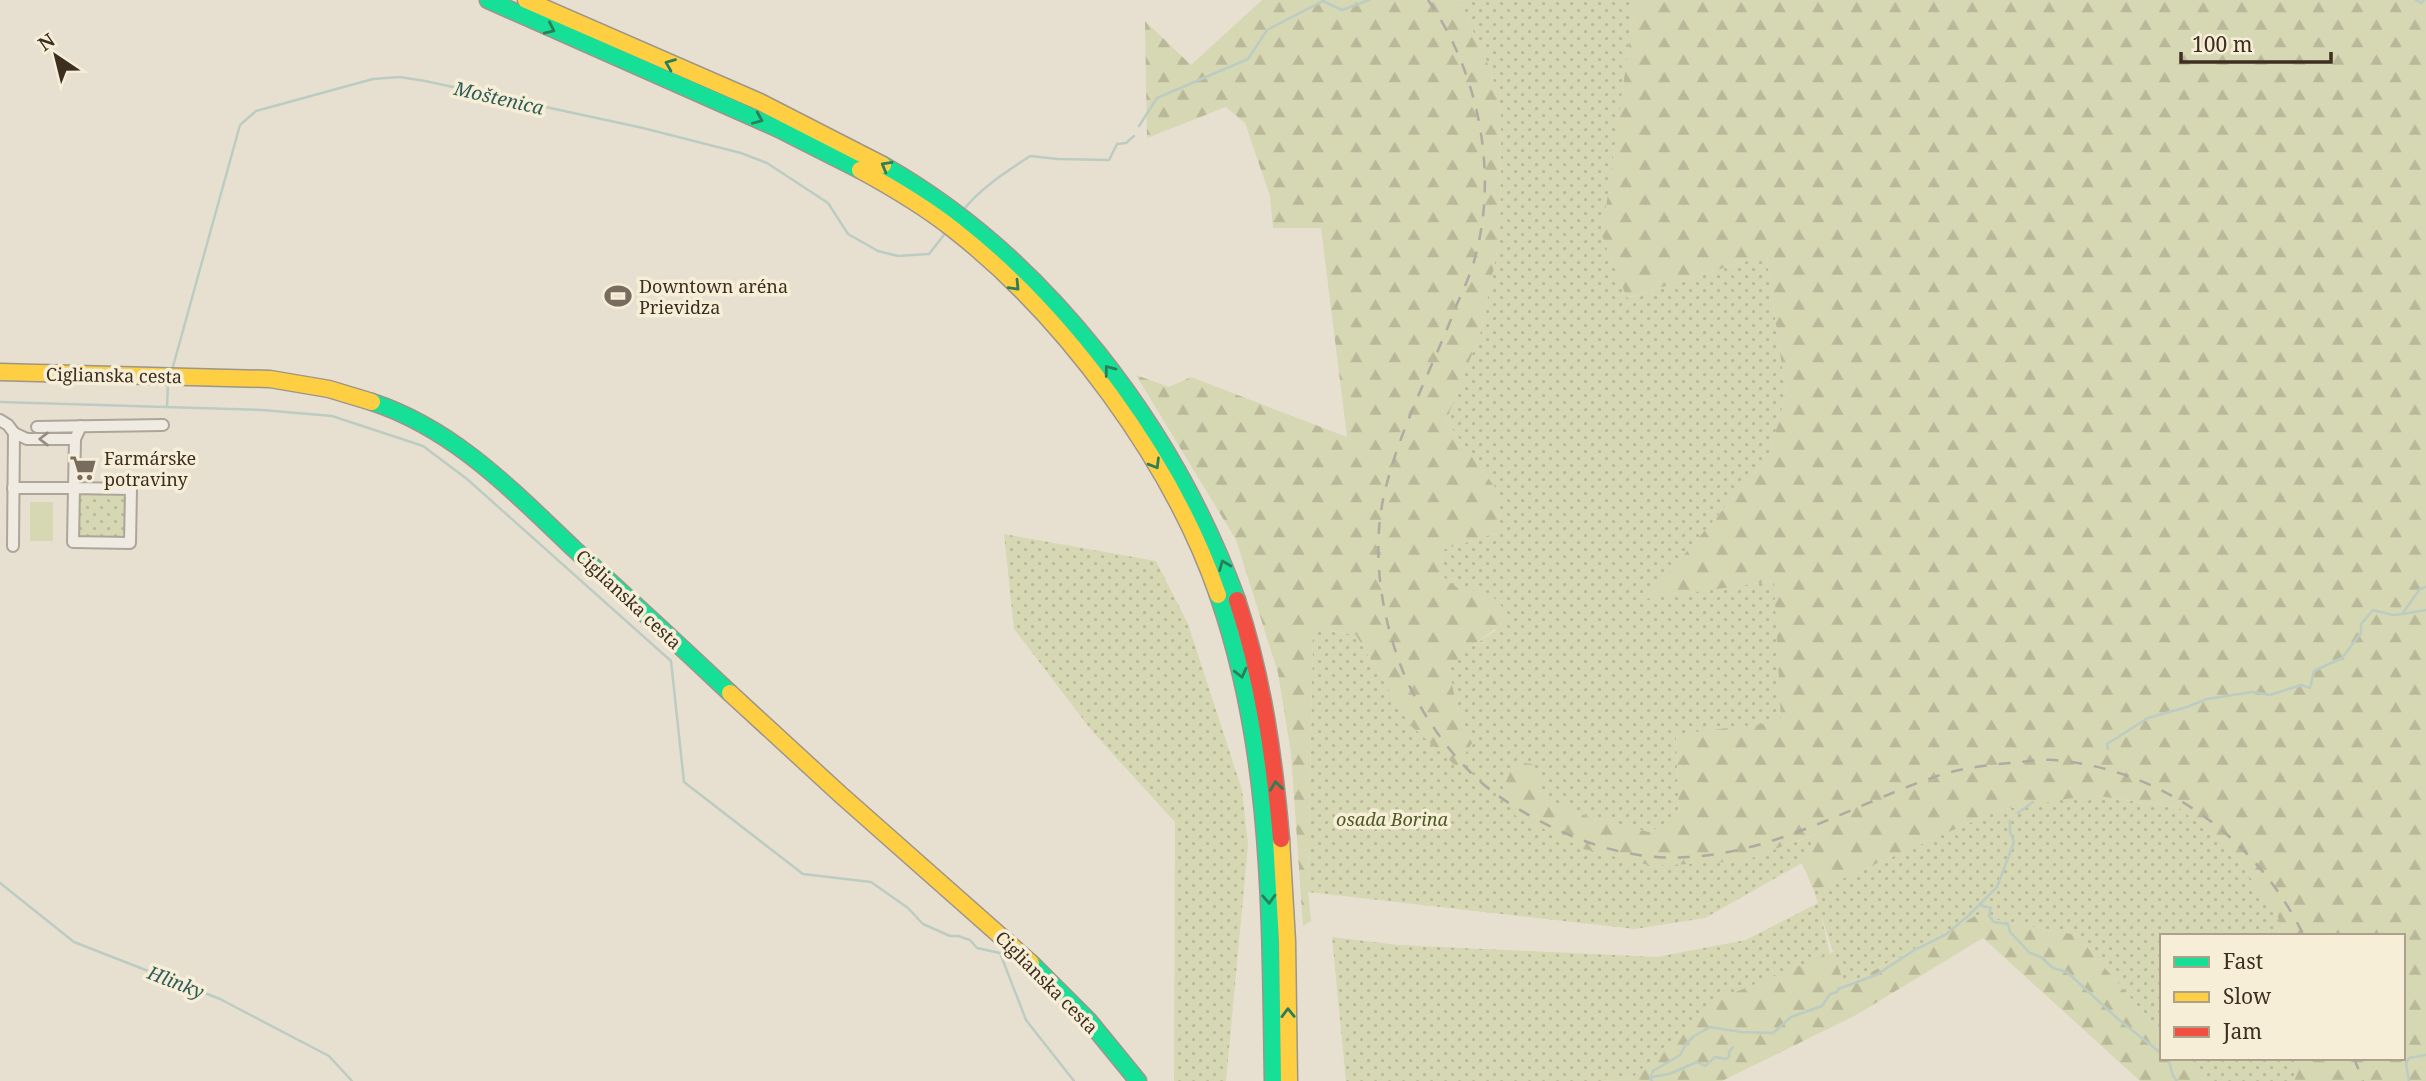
<svg xmlns="http://www.w3.org/2000/svg" width="2426" height="1081" font-family="'Noto Serif',serif">
<style>
.grass{fill:url(#grass-dots)}
.forest{fill:url(#forest-firs)}
.park{fill:#d6d7b3}
.lines{fill:none;stroke-linecap:round;stroke-linejoin:round}
.stream{stroke:#bcccc2;stroke-width:2.5}
.street-casing{stroke:#ada599;stroke-width:14}
.fast-casing{stroke:#9c958a;stroke-width:19}
.slow-casing{stroke:#9c958a;stroke-width:19}
.jam-casing{stroke:#9c958a;stroke-width:19}
.street{stroke:#efebe3;stroke-width:10}
.fast{stroke:#16e098;stroke-width:16}
.slow{stroke:#ffcf43;stroke-width:16}
.jam{stroke:#f24e42;stroke-width:16}
.rail{stroke:#afaaa2;stroke-width:2.5;stroke-dasharray:12 12;stroke-linecap:butt}
.oneway{stroke:#2b7e56}
.oneway2{stroke:#968c82}
.labels{text-anchor:middle;dominant-baseline:central;stroke-width:7;stroke-linejoin:round;paint-order:stroke}
.poi-label{font-size:18px;fill:#3d2e20;stroke:#f7eed8;text-anchor:start}
.street-label{font-size:18px;fill:#3d2e20;stroke:#f7eed8}
.park-label{font-size:18px;font-style:italic;fill:#4d5a26;stroke:#f7eed8}
.water-label{font-size:19px;font-style:italic;fill:#2f5d5a;stroke:#f7eed8}
</style>
<defs>
<pattern id="grass-dots" width="8" height="8" patternUnits="userSpaceOnUse" patternTransform="scale(1.75)"><rect width="8" height="8" fill="#d6d7b3"/><path d="M2 2h.1M6 6h.1" fill="none" stroke="#b9b99a" stroke-width="1.8" stroke-linecap="round"/></pattern>
<pattern id="forest-firs" width="22" height="20" patternUnits="userSpaceOnUse" patternTransform="scale(1.75)"><rect width="22" height="20" fill="#d6d7b3"/><path d="M5 1l3.5 6h-7zM16 11l3.5 6h-7z" fill="#b9b99a"/></pattern>
</defs>
<rect width="100%" height="100%" fill="#e7e0d1"/>
<!-- grass -->
<g class="grass">
<path d="M1459,0H1635L1602,237L1628,298L1766,255L1786,394L1769,456L1647,598L1775,581L1781,722L1676,735L1679,819L1649,832L1589,817L1546,800L1514,815L1743,861L1817,834L1802,863L1705,918L1635,929L1308,892L1313,628L1356,635L1410,725L1472,743L1458,710L1449,672L1457,657L1496,630L1462,591L1439,574L1442,550L1499,532L1500,494L1446,421L1480,334L1500,238L1501,114L1491,71Z"/>
<path d="M83,492L120,493L126,498L124,534L120,538L81,537L77,533L78,497Z"/>
<path d="M1004,534L1156,561L1188,624L1242,790L1248,845L1226,1081H1174L1175,822L1092,731L1014,629Z"/>
<path d="M2091,795L2179,808L2227,845L2278,916L2280,936H2162V1035L2077,935L1975,916L1844,986L1821,915L1830,954L1721,998L1631,1079L1601,1081H1346L1332,937L1398,945L1657,957L1746,940L1818,903L1814,891L1999,810Z"/>
<path d="M2182,1058H2297L2299,1069L2294,1081H2205Z"/>
</g>
<!-- forest -->
<g class="forest">
<path d="M1262,0H1459L1491,71L1501,114L1500,238L1480,334L1446,421L1500,494L1499,532L1442,550L1439,574L1462,591C1487,589 1495,594 1508,616C1489,639 1463,646 1449,672L1458,710L1472,743L1457,767L1410,725L1356,635L1313,628L1308,891L1311,921L1303,926L1291,753L1278,673L1236,540L1136,375L1169,387L1191,377L1347,437L1321,228H1273L1270,196L1245,123L1226,107L1147,138L1145,21L1191,65Z"/>
<path d="M1635,0H2426V1081H2294L2299,1069L2297,1058H2403V936H2280L2278,916L2227,845L2179,808L2092,795L1999,810L1814,891L1802,863L1816,834L1743,861L1652,866L1584,849L1514,814L1503,788L1515,762L1532,764L1546,800L1589,817L1649,832L1679,818L1676,734L1781,722L1774,581L1646,599L1769,456L1786,394L1766,255L1627,298L1602,236Z"/>
<path d="M1975,916L2077,935L2162,1035V1058H2182L2205,1081H2140L1983,938L1856,1015L1722,1081H1601L1631,1079L1721,998L1833,952L1845,986Z"/>
</g>
<!-- park -->
<rect class="park" x="30" y="502" width="23" height="39"/>
<g class="lines">
<!-- stream -->
<g class="stream">
<path d="M2416,0L2421,3L2424,0"/>
<path d="M1139,126L1157,98L1248,59L1267,30L1323,1L1342,10L1369,0"/>
<path d="M964,209C982,187 1006,172 1030,156L1058,159L1109,160L1117,144L1126,143L1134,136"/>
<path d="M172,370L240,125L256,111L373,79L400,77L425,81L643,128L741,153L767,163L828,203L848,234L878,251L898,256L929,254L947,231"/>
<path d="M0,402L262,410L332,416L423,446L467,479L671,661L684,782L803,874L871,882L908,908L923,924L950,936H958L970,940L977,948L1000,953L1026,1020L1074,1081"/>
<path d="M167,407L168,383"/>
<path d="M2402,614L2426,610"/>
<path d="M2108,749L2107,744L2148,718L2187,707L2207,699L2253,692L2270,695L2301,685L2310,688L2314,671L2342,658L2361,633V624L2373,610L2393,615L2402,614L2420,589L2426,587"/>
<path d="M2018,813L2033,802"/>
<path d="M0,883L74,942L220,999L329,1056L352,1081"/>
<path d="M1979,905L1991,908L1989,916L1994,922L2008,924L2010,932L2030,953L2041,957L2053,968L2067,972L2118,1019L2162,1054"/>
<path d="M2168,1058L2173,1076L2177,1081"/>
<path d="M1651,1077L1669,1074L1697,1062L1705,1066L1715,1057L1726,1059L1729,1057V1052L1733,1047"/>
<path d="M1652,1081L1650,1078L1653,1071L1680,1055L1686,1044L1694,1036L1710,1027L1741,1032L1773,1033L1791,1017L1822,1006L1830,994L1837,992L1838,989L1876,975L1916,949L1945,935L1968,916L1997,887L2014,842L2010,832V821"/>
<path d="M2409,1081L2406,1063L2409,1058L2426,1055"/>
</g>
<!-- street casing -->
<g class="street-casing">
<g id="street">
<path d="M0,420L8,425L14,433L13,546"/>
<path d="M37,427L163,425"/>
<path d="M14,433L27,439H75"/>
<path d="M13,488H74L73,542L130,543L131,489L74,488L75,439L81,426"/>
</g>
</g>
<!-- fast casing -->
<g class="fast-casing">
<g id="fast">
<path d="M488,0L779,129L860,170"/>
<path d="M883,165C1044,256 1174,427 1237,600"/>
<path d="M372,402C454,429 512,490 573,548C626,596 678,644 730,693"/>
<path d="M1218,595C1273,752 1270,918 1273,1081"/>
<path d="M1031,963L1089,1021L1138,1081"/>
</g>
</g>
<!-- slow casing -->
<g class="slow-casing">
<g id="slow">
<path d="M526,0L760,102L883,165"/>
<path d="M860,170C893,188 925,207 954,230C1065,317 1172,462 1218,595"/>
<path d="M0,372L270,379L329,389L372,402"/>
<path d="M730,693L841,795L1031,963"/>
<path d="M1281,839L1287,941L1289,1081"/>
</g>
</g>
<!-- jam casing -->
<g class="jam-casing">
<path id="jam" d="M1237,600C1263,678 1274,758 1281,839"/>
</g>
<!-- street -->
<use href="#street" class="street"/>
<!-- fast -->
<use href="#fast" class="fast"/>
<!-- slow -->
<use href="#slow" class="slow"/>
<!-- jam -->
<use href="#jam" class="jam"/>
<!-- rail -->
<g class="rail">
<path d="M1428,0C1478,71 1498,170 1476,254C1472,271 1464,288 1457,304C1433,367 1399,429 1384,495C1372,549 1380,609 1399,661C1416,709 1455,765 1497,795C1552,833 1620,862 1688,857C1779,852 1856,803 1940,775C1963,768 1987,765 2010,763C2025,762 2040,759 2054,760C2163,769 2257,839 2304,936"/>
<path d="M2354,1058L2363,1081"/>
</g>
</g>
<!-- one-way arrows -->
<defs><path id="oneway-chevron" d="M-2-3.5L2.5 0L-2 3.5" fill="none" stroke-width="1.6" stroke-linecap="round" stroke-linejoin="round" transform="scale(1.75)"/></defs>
<g class="oneway">
<use href="#oneway-chevron" transform="translate(550 29) rotate(25)"/>
<use href="#oneway-chevron" transform="translate(670 64) rotate(-158)"/>
<use href="#oneway-chevron" transform="translate(758 119) rotate(23)"/>
<use href="#oneway-chevron" transform="translate(886 166) rotate(-150)"/>
<use href="#oneway-chevron" transform="translate(1015 286) rotate(46)"/>
<use href="#oneway-chevron" transform="translate(1109 370) rotate(-127)"/>
<use href="#oneway-chevron" transform="translate(1155 464) rotate(59)"/>
<use href="#oneway-chevron" transform="translate(1224 565) rotate(-112)"/>
<use href="#oneway-chevron" transform="translate(1241 673) rotate(76)"/>
<use href="#oneway-chevron" transform="translate(1276 786) rotate(-98)"/>
<use href="#oneway-chevron" transform="translate(1269 899) rotate(87)"/>
<use href="#oneway-chevron" transform="translate(1288 1013) rotate(-91)"/>
</g>
<use class="oneway2" href="#oneway-chevron" transform="translate(44 439) rotate(-180)"/>
<!-- icons -->
<defs>
<g id="stadium-bare" transform="scale(2.1)"><path d="M0-5a6.5 5 0 1 0 0 10a6.5 5 0 1 0 0-10ZM-3.5-1.8h7v3.6h-7Z" fill="#786c5e" stroke="#f7eed8" stroke-width="2.5" paint-order="stroke"/></g>
<g id="supermarket-bare" transform="scale(2.1)"><path d="M-6-5.5h2.5l.6 2H6L4.5 2H-2.5L-4.4-4H-6ZM-1.5 3.2a1.3 1.3 0 1 0 .1 0ZM3 3.2a1.3 1.3 0 1 0 .1 0Z" fill="#786c5e" stroke="#f7eed8" stroke-width="2.5" paint-order="stroke"/></g>
</defs>
<g fill-rule="evenodd">
<use href="#stadium-bare" x="618" y="296"/>
<use href="#supermarket-bare" x="83" y="468"/>
</g>
<g class="labels">
<!-- poi labels -->
<g class="poi-label">
<text x="639" y="286">Downtown aréna<tspan x="639" dy="21">Prievidza</tspan></text>
<text x="104" y="458">Farmárske<tspan x="104" dy="21">potraviny</tspan></text>
</g>
<!-- street labels -->
<g class="street-label">
<text transform="translate(114 375) rotate(1)">Ciglianska cesta</text>
<text transform="translate(629 599) rotate(43)">Ciglianska cesta</text>
<text transform="translate(1047 982) rotate(45)">Ciglianska cesta</text>
</g>
<!-- park labels -->
<g class="park-label">
<text x="1392" y="819">osada Borina</text>
</g>
<!-- water labels -->
<g class="water-label">
<text transform="translate(499 98) rotate(13)">Moštenica</text>
<text transform="translate(176 982) rotate(21)">Hlinky</text>
</g>
</g>
<!-- legend -->
<rect x="2160" y="934" width="245" height="126" fill="#f7eed8" stroke="#ada18e" stroke-width="2"/>
<rect x="2174" y="957" width="35" height="10" fill="#16e098" stroke="#ada18e" stroke-width="2"/>
<text x="2223" y="969" font-size="21" fill="#3d2e20">Fast</text>
<rect x="2174" y="992" width="35" height="10" fill="#ffcf43" stroke="#ada18e" stroke-width="2"/>
<text x="2223" y="1004" font-size="21" fill="#3d2e20">Slow</text>
<rect x="2174" y="1027" width="35" height="10" fill="#f24e42" stroke="#ada18e" stroke-width="2"/>
<text x="2223" y="1039" font-size="21" fill="#3d2e20">Jam</text>
<!-- north arrow -->
<g transform="translate(56 56) rotate(325)" stroke="#f7eed8" stroke-width="5" paint-order="stroke">
<path d="M0-5L12 26L0 18L-12 26Z" fill="#3d2e20"/>
<text y="-10" font-size="19" font-weight="bold" text-anchor="middle" fill="#3d2e20">N</text>
</g>
<!-- scale -->
<path d="M2181 52v10h150v-10" fill="none" stroke="#3d2e20" stroke-width="3.5"/>
<text x="2192" y="52" font-size="21" fill="#3d2e20" stroke="#f7eed8" stroke-width="5" paint-order="stroke">100 m</text>
</svg>
